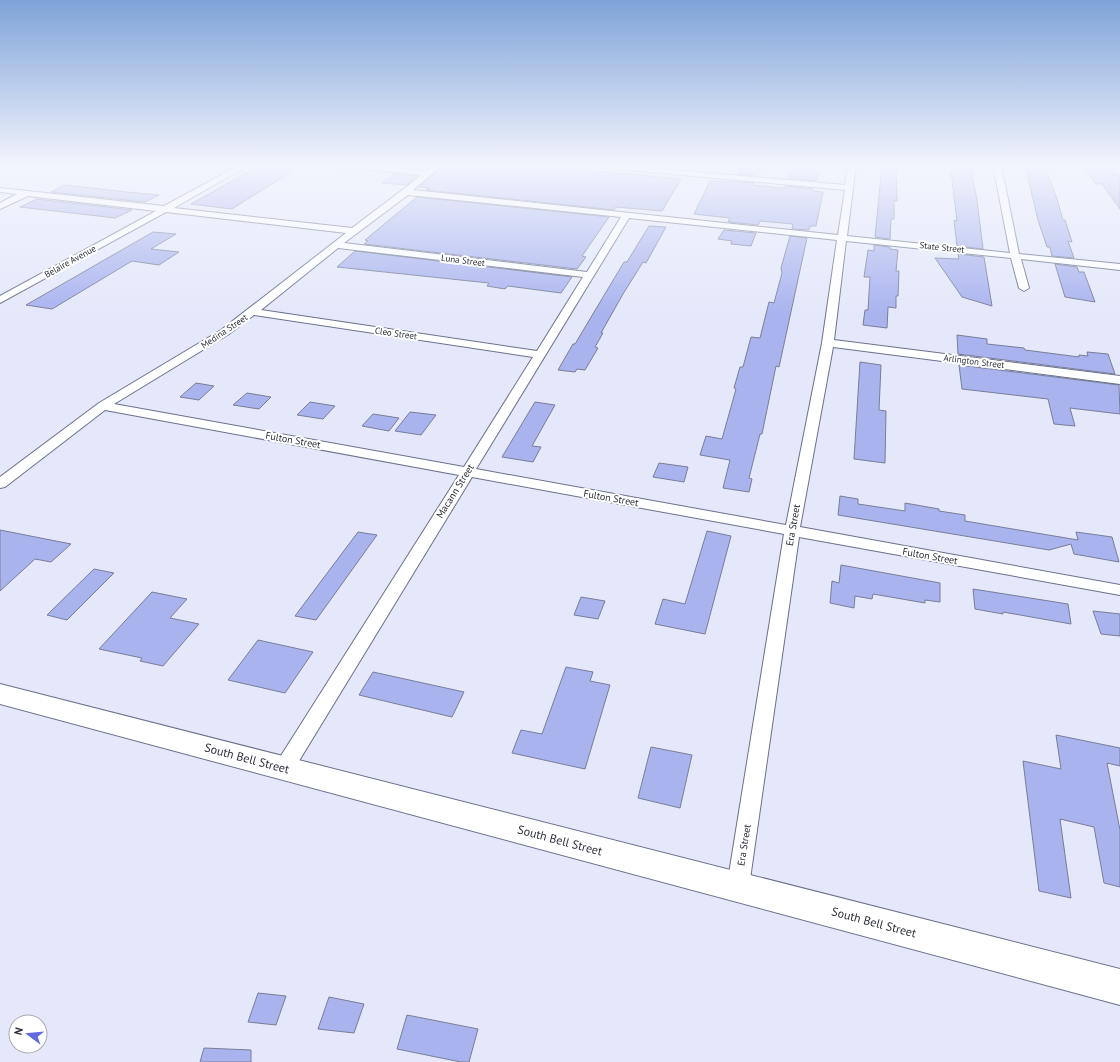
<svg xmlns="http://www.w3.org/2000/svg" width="1120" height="1062" font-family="'PT Sans',sans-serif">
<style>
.building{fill:#a9b4ef;stroke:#787d98}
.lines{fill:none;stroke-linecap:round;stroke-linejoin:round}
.street-casing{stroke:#6b718b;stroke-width:2}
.secondary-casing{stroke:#6b718b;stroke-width:2}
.street{fill:#fff;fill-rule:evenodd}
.secondary{fill:#fff;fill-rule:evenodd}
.labels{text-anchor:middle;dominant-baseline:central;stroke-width:4;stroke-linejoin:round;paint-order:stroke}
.far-street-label{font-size:9px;fill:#2b2e39;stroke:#fff}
.street-label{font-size:10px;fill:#2b2e39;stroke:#fff}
.near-street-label{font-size:12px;fill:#2b2e39;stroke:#fff}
</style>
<rect width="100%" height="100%" fill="#e4e8fa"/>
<!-- building -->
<g class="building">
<path d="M407,165H432L426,169L403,167Z"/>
<path d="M444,165H533L681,179L662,211L616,207L614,210L426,190L429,188L419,187Z"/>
<path d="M742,165H761L757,176L738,174Z"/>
<path d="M793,165H812L811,168H820L816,181L788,178Z"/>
<path d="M882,165H896L897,201L894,200V219H891L890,239L875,237Z"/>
<path d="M954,165H970L977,200L983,249L957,246L954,220L957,221L951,171H955Z"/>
<path d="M1025,165H1044L1057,199L1063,220H1065L1072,242L1068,241L1074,258L1052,256L1050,247H1047L1038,220Z"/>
<path d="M1082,165H1109L1115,175L1120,176V209L1102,184H1096Z"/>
<path d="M257,167L294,170L232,209L191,204Z"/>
<path d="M395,174L418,176L406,185L382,183Z"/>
<path d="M710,181L754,183L753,185L784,188L785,186L813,189V191L823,192L816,226H810L809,230L792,229L793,224L760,221L758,225L728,222L730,218L694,214Z"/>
<path d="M65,185L127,192L159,195L145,202L51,192Z"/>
<path d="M417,197L609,217L582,256L586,257L577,269L364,244L368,241L365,240Z"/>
<path d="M37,199L132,210L115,218L20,207Z"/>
<path d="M649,226L666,227L646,263L643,262L623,294L601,333H603L595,347L598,348L585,370L577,369L575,372L558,370L573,344H575L624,262H627Z"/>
<path d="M724,230L756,233L751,246L731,244L732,241L718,239Z"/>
<path d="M153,232L176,234L151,249L179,252L159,265L132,261L52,309L26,305Z"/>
<path d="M790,236L807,238L779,367L776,366L762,434H760L749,478L752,479L749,492L723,488L730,460L700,455L706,436L722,439L736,389L734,388L740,367H743L751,337L760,338L769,302L774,303L782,273L781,268Z"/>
<path d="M874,245L890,247V249L898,250L896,271H899L898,296H896V308L888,307L887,328L863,325L865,310H868L870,277H864L868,250L874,251Z"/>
<path d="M355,251L572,277L561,293L508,286L505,289L487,286L489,283L337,267Z"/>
<path d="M958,254L984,257L992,306L962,297L935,258L959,259Z"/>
<path d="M1055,264L1077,267L1079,272H1084L1095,302L1065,297Z"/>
<path d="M957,335L987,339V344L1024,348L1025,350L1079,357V355L1088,356L1087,352L1108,354L1115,374L958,354Z"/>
<path d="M860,362L881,365L879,410L886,411L885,463L854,459Z"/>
<path d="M959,365L1119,385L1120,414L1070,408L1075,426L1054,424L1048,399L962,389Z"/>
<path d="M196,383L214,386L199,400L180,397Z"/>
<path d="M247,393L271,397L259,409L233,405Z"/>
<path d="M310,402L335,406L323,419L297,415Z"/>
<path d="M535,402L555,405L532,446L541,447L533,462L502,457Z"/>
<path d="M410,412L436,415L421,435L395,431Z"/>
<path d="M373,414L399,418L389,431L362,426Z"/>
<path d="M659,463L688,467L684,482L653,477Z"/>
<path d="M840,496L858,499V504L905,511V503L939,509V511L965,515V521L1078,540L1076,532L1112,537L1119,562L1074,554L1071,544L1049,550L838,515Z"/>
<path d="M0,530L71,544L51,562L35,559L0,591Z"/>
<path d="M707,531L731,536L705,634L655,624L663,599L685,604Z"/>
<path d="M358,532L377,535L316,620L295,616Z"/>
<path d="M841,565L940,583V602L925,600V603L873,594L872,599L855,596L854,608L830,603L832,581L839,583Z"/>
<path d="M94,569L114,573L67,620L47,615Z"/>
<path d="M973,589L1068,604L1071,624L1003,612V614L975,609Z"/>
<path d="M152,592L187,599L170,618L199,624L163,666L140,661L142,658L99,649Z"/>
<path d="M581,597L605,601L598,619L574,615Z"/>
<path d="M1093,611L1120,614V636L1101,634Z"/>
<path d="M258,640L313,652L285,693L228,680Z"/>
<path d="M566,667L593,672L590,681L610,685L585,769L512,753L521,730L542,734Z"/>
<path d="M373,672L464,692L452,717L359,695Z"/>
<path d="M1056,735L1120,748V766L1107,763L1120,830V887L1104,883L1094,827L1060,819L1071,898L1039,891L1023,761L1061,769Z"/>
<path d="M651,747L692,755L680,808L638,798Z"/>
<path d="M258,993L286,996L276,1025L248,1022Z"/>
<path d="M329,997L364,1004L354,1033L318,1029Z"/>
<path d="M407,1015L478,1029L469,1062H461L397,1049Z"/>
<path d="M204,1048L251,1050V1062H200Z"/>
</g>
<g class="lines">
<!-- street casing -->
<g class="street-casing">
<path id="street" d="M240,165H249L174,208L352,228L422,175L340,167L336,165H361L427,171L434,165H442L413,190L838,235L845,190L595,167L591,165H616L845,185L848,165H856L847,236L1010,253L993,165H1001L1019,254L1120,264V270L1021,259L1029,288L1024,291L1019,288L1011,258L846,241L834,340L1120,376V384L833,347L800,527L1120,585V595L799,537L749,886L746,893L738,896L730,893L727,886L784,534L472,477L291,774L284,776L277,774L274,768L277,762L459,475L105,410L5,487L0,488V477L99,403L221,330L346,233L166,212L0,303V296L156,211L28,196L0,209V203L17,194L0,192V188L164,206ZM408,195L621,217L587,272L344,243ZM629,218L837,240L822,343L786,525L476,469ZM338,248L583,277L537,351L261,310ZM254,315L533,357L464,467L114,404L229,334Z"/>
</g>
<!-- secondary casing -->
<g class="secondary-casing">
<path id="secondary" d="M0,684L1120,969V1005L0,704Z"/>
</g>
<!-- street -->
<use href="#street" class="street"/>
<!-- secondary -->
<use href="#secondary" class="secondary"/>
</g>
<!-- sky -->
<linearGradient id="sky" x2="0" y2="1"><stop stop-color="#7ea3d8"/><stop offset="0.53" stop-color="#f3f5fd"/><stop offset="1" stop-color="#f3f5fd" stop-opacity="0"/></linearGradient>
<rect width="1120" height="313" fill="url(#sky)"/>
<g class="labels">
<!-- far-street labels -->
<g class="far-street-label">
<text transform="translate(942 247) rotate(6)">State Street</text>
<text transform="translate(463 260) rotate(7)">Luna Street</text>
<text transform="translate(70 261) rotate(-29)">Belaire Avenue</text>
<text transform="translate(224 331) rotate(-34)">Medina Street</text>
<text transform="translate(396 333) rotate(8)">Cleo Street</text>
<text transform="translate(974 361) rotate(7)">Arlington Street</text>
</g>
<!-- street labels -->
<g class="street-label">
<text transform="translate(293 440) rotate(10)">Fulton Street</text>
<text transform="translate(455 491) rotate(-58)">Macann Street</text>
<text transform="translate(611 498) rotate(10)">Fulton Street</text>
<text transform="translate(793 525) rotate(-80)">Era Street</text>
<text transform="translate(930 556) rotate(10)">Fulton Street</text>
<text transform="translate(744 845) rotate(-81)">Era Street</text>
</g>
<!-- near-street labels -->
<g class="near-street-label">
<text transform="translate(247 758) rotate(15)">South Bell Street</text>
<text transform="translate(560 840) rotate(15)">South Bell Street</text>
<text transform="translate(874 922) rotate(15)">South Bell Street</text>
</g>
</g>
<!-- north arrow -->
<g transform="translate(28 1034) rotate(286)"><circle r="19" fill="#ffffff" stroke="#aaabb0"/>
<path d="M0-3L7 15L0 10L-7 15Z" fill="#606be3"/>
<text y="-6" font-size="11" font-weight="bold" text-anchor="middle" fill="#2b2e39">N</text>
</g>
</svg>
